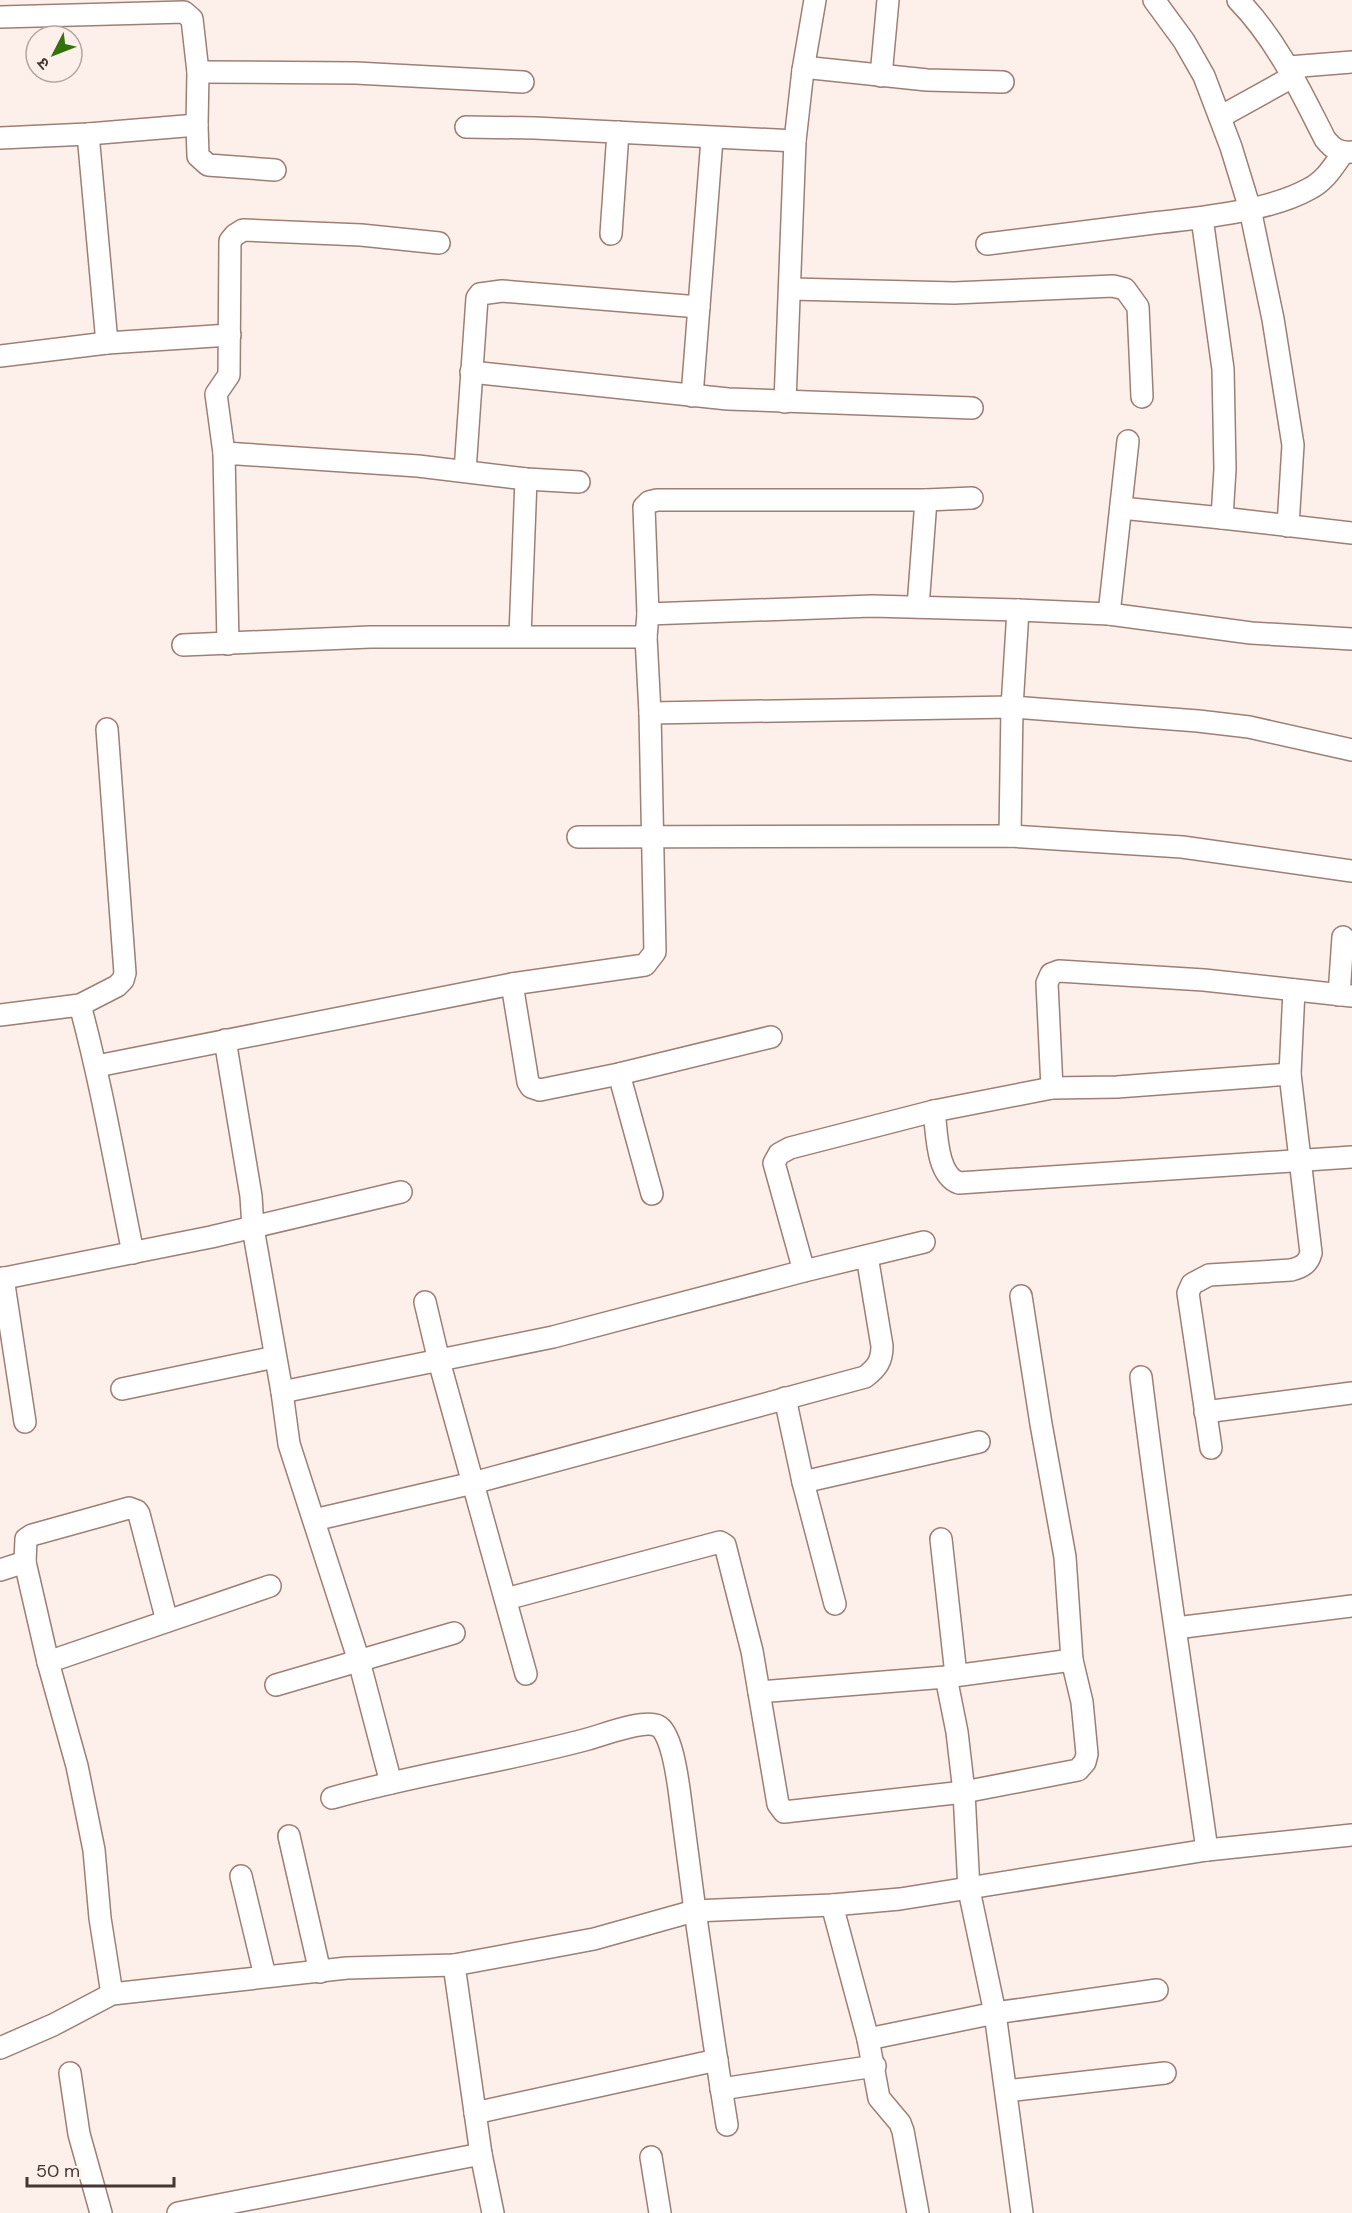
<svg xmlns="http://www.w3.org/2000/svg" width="1352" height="2213" font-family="'DM Sans','Noto Sans Devanagari',sans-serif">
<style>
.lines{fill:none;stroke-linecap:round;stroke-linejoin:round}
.minor-casing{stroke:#9d7f75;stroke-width:24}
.minor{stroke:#fff;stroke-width:21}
</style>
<rect width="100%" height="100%" fill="#fdf0eb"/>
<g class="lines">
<!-- minor casing -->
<g class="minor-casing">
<g id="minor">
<path d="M1154,0L1184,41L1204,76L1231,147L1250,209L1273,319L1293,445L1288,526"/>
<path d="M1238,0C1277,40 1300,90 1325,139C1333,149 1339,153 1352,152"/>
<path d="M0,17L184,12L192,19L198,72L197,125L198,156L208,165L275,170"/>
<path d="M1289,67L1352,62"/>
<path d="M803,70L815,0"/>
<path d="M198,72L356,73L523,82"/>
<path d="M881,76L888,0"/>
<path d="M1220,117L1294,76"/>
<path d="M466,127L535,128L795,141"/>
<path d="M0,138L88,134L197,125"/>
<path d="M1202,218L1223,369L1225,469L1222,518"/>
<path d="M611,234L618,132"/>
<path d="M987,244C1043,237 1099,230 1154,223C1200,218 1270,211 1309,189C1325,181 1333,167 1343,153"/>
<path d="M791,289L954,293L1113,286L1125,289L1138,307L1142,397"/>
<path d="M107,343L230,335"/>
<path d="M0,356L107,343L88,134"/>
<path d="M471,372L728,399L972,408"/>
<path d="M692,396L712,139"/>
<path d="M785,402L795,141L803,70L812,68L927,80L1003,82"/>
<path d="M224,453L216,394L229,375L230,241L235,235L243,230L361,235L439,243"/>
<path d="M465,471L477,298L480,294L502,291L699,307"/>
<path d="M926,500L972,498"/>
<path d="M1121,508L1222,518L1352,533"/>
<path d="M648,614L644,507L649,502L657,500H926L918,607"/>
<path d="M1109,614L1128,441"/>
<path d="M520,636L526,479"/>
<path d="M228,644L224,453L418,466L526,479L579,482"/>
<path d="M183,645L370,637H646L648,614L872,606L1018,610L1109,614L1251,633L1352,639"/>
<path d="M650,713L1012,707L1198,721L1249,727L1352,750"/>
<path d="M1010,836L1012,707L1018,610"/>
<path d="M578,837L1010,836L1182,847L1352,871"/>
<path d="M512,984L528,1082L531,1087L540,1090L619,1074L771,1037"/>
<path d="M1339,995L1343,937"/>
<path d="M80,1005C102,1086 116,1170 133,1253"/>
<path d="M0,1015L80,1005L117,986L123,980L125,973L107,729"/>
<path d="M225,1040L251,1196L253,1228L282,1392L289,1444L359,1661L391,1783"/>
<path d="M97,1066L512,984L645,965L655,952L650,713L646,637"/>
<path d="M619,1074L652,1194"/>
<path d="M1052,1088L1047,983L1051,974L1059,971L1204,980L1352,996"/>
<path d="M934,1111C937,1132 936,1175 959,1183L1352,1157"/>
<path d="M804,1271L774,1163L779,1154L790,1148L934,1111L1052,1088L1117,1087L1290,1074"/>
<path d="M3,1278L25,1422"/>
<path d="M0,1279L211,1237L401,1192"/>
<path d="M425,1302L439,1361L526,1674"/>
<path d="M1141,1377C1160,1535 1185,1692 1207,1850"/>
<path d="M122,1389L275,1357"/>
<path d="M282,1392L553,1337L804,1271L924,1242"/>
<path d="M785,1398L803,1482L835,1604"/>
<path d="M1205,1412L1352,1393"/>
<path d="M1211,1448L1188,1293L1192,1284L1209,1275L1291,1270C1302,1267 1308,1264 1311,1253L1290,1074L1294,990"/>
<path d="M803,1482L979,1442"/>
<path d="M314,1520L473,1483L865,1377C877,1368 882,1361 882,1346L867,1256"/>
<path d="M941,1539L956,1675"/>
<path d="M0,1570L25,1562"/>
<path d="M506,1599L720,1542L725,1545L752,1651L778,1804L784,1812L964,1792L1078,1770L1085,1762L1087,1754L1082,1702L1072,1660L1065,1557L1041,1424L1021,1296"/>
<path d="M1176,1628L1352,1606"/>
<path d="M48,1662L270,1586"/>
<path d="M276,1685L454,1633"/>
<path d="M759,1692L946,1677L1072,1660"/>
<path d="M332,1798C416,1774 503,1762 588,1739C603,1735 644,1719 658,1726C671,1732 677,1775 679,1789C693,1901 709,2013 727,2125"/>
<path d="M289,1836L320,1972"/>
<path d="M241,1876L265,1976"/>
<path d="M832,1905L868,2039L879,2098L900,2123L903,2131L918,2213"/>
<path d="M454,1965L481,2154L493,2213"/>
<path d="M112,1994L100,1918L94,1850L77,1766L48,1662L25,1562L26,1539L32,1535L129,1508L137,1511L139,1514L167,1621"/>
<path d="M868,2039L995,2013L969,1890L964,1792L957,1732L946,1677"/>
<path d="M0,2048L53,2025L112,1994L347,1968L454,1965L594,1939L694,1911L832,1905L900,1899L1207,1850L1352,1835"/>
<path d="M70,2073L79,2134L101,2213"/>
<path d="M721,2089L875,2066"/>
<path d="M1006,2091L1165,2073"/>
<path d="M475,2113L717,2060"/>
<path d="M651,2157L660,2213"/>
<path d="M178,2213L481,2154"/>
<path d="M1022,2213L995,2013L1157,1990"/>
</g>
</g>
<!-- minor -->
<use href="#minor" class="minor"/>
</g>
<!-- north arrow -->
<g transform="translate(54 54) rotate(228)"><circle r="28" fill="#fdf0eb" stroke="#b3a6a1" stroke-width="1.5"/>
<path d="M0-4.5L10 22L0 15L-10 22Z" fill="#34730a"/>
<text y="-9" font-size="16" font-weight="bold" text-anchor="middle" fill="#443732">उ</text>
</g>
<!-- scale -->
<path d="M27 2177v9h147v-9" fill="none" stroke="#443732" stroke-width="3"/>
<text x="36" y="2177" font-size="18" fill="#443732" stroke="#fdf0eb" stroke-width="4.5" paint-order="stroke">50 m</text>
</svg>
